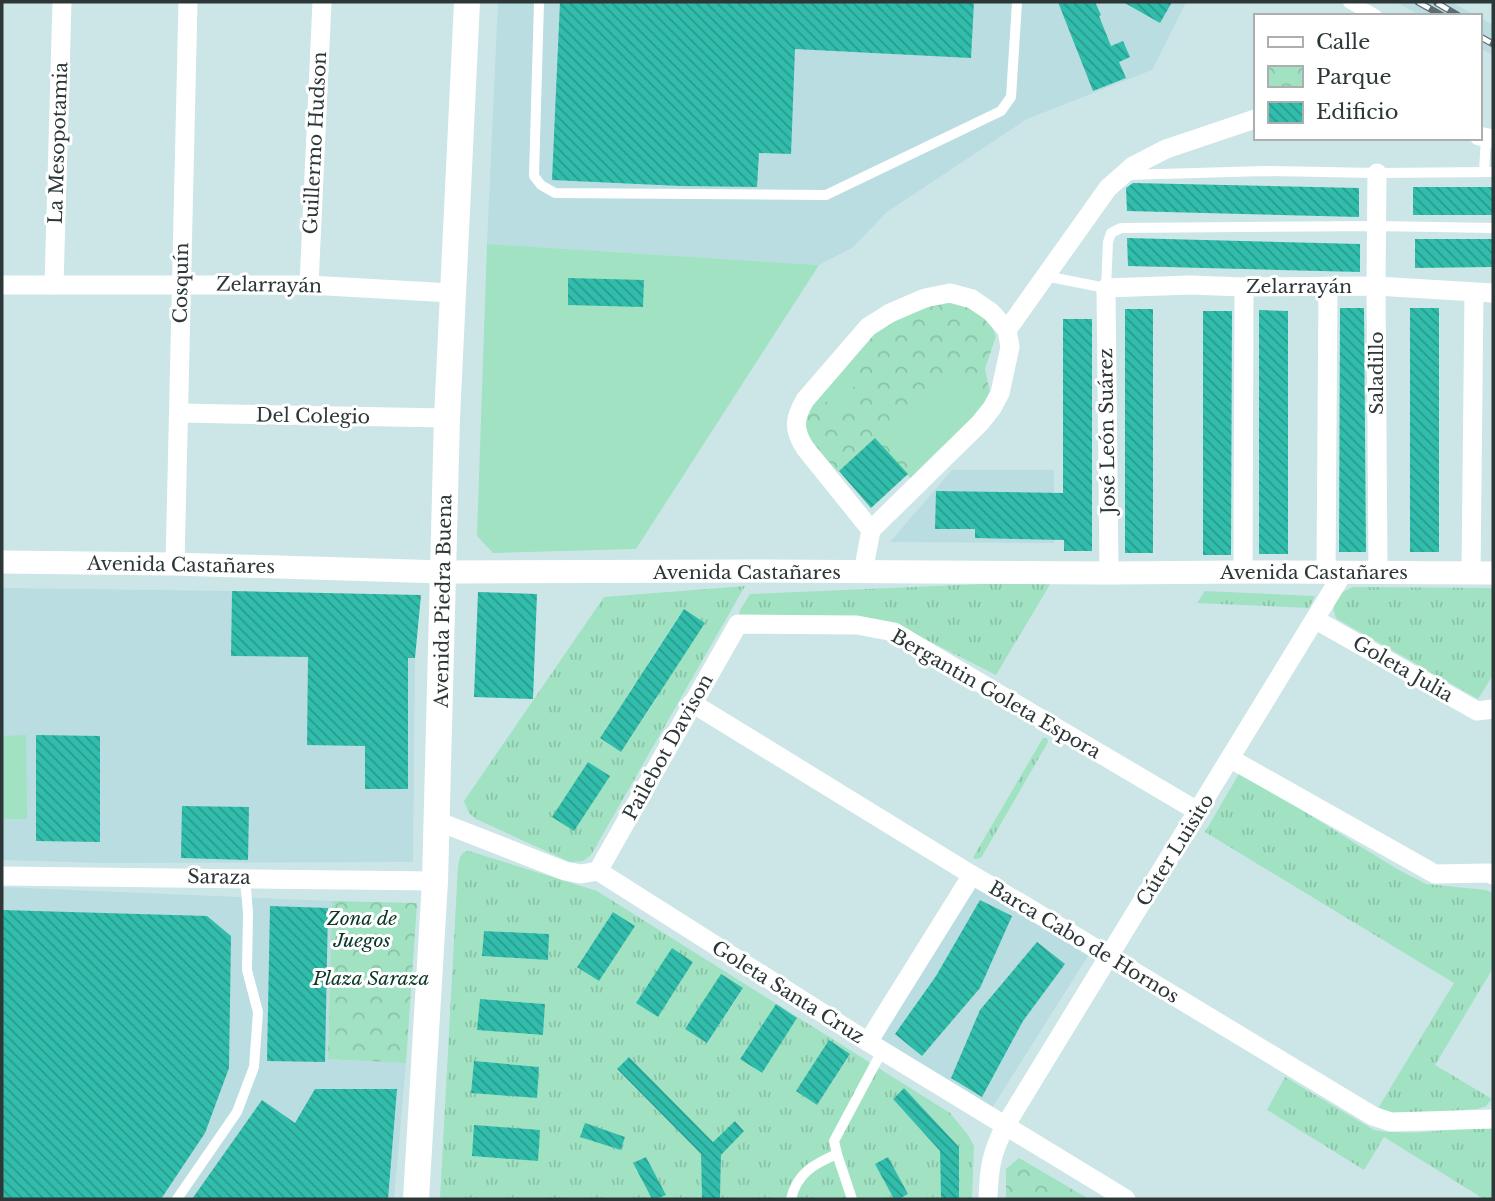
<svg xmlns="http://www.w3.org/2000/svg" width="1495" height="1201" font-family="'Libre Baskerville',serif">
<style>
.built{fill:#b9dde0}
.grass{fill:url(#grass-tufts);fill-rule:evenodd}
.park{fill:url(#park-crowns)}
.garden{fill:#a0e2c1}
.building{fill:url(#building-back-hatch)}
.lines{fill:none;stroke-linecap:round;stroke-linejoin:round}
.service{stroke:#fff;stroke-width:10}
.pedestrian{stroke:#fff;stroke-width:14}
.minor{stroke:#fff;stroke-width:19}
.tertiary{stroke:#fff;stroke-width:23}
.secondary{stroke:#fff;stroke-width:26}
.rail-casing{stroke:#5e6d6f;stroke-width:7}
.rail{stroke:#fff;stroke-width:4.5;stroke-dasharray:13;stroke-linecap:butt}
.labels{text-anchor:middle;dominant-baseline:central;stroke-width:6;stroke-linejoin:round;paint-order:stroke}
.street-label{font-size:19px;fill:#2d3738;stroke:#fff}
.park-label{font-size:19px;font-style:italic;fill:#093826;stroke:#fff}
</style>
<defs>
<pattern id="grass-tufts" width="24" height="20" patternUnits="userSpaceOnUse" patternTransform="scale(1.75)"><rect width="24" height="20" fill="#a0e2c1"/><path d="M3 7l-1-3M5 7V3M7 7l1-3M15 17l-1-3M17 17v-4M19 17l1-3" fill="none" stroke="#8ac2a7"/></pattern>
<pattern id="park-crowns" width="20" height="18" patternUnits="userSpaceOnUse" patternTransform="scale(1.75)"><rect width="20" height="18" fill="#a0e2c1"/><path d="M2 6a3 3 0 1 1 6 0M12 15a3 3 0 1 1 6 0" fill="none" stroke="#8ac2a7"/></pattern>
<pattern id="building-back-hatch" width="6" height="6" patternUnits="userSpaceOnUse" patternTransform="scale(1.75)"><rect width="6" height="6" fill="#31bdab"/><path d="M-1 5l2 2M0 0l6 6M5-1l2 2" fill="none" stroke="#2a9a8c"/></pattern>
</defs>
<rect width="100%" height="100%" fill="#cce6e8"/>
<!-- built -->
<g class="built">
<path d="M498,2H1186L1152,70L1027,119L887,212L852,248L819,265L487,244Z"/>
<path d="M1396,2H1452L1476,16H1422Z"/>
<path d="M1479,17L1493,25V55L1479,48Z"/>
<path d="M952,470H1054V543L890,542Z"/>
<path d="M2,588L232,591L231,656L415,658L413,862L102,863L2,860Z"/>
<path d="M973,885L1088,956L992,1108L881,1040Z"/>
<path d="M2,887L332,901L328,1059L406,1063L394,1199H2Z"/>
</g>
<!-- grass -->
<g class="grass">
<path d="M1052,581L996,675L909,631L738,618L740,610L750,594Z"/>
<path d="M745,586L591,855L583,861L570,862L476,819L469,813L464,801L604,597ZM684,609L705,623L669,677L648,663ZM635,683L657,698L621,752L600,738ZM588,762L609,776L553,817Z"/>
<path d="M1354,587L1493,588V675L1478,699L1337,619C1328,605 1339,591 1354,587Z"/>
<path d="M1205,591L1315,596L1309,608L1197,603Z"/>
<path d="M1043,738H1047L1048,742L981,858L975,859L973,858L975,854Z"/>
<path d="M1240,772L1397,869L1426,884L1486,890L1493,893V968L1435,1065L1492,1099L1486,1106L1477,1109L1400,1114L1395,1120L1377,1110L1454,983L1205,832Z"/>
<path d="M469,851L597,891L950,1113L968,1135L974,1146L972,1199H959V1147L904,1088L893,1099L940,1151L941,1199H899L908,1194L888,1157L876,1164L894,1199H720L721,1155L744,1130L735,1121L713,1142L629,1057L617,1070L701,1154L702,1199H656L665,1194L646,1157L633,1164L652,1199H440L458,866L460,857L464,852ZM613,912L634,926L599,981L577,966ZM484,931L549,934L548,960L483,956ZM672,949L693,962L658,1017L636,1003ZM743,989L707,1043L685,1029ZM480,999L545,1004L543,1035L478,1030ZM776,1004L797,1018L761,1073L740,1058ZM829,1041L850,1055L817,1105L796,1091ZM474,1062L539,1067L536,1098L471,1092ZM585,1124L625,1137L621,1150L581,1137ZM474,1125L538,1161L473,1156Z"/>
<path d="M1285,1077L1374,1130C1413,1137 1454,1127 1493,1128V1199H1484L1384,1137L1364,1170L1267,1110Z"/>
</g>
<!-- park -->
<g class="park">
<path d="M953,299L988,319L996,336L985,369L991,397L983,411L912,480L875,439L838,472L807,437L805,412L871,330L895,316Z"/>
<path d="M332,901L417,903L406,1063L328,1059Z"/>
<path d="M1019,1158L1089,1199H1006V1169Z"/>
</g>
<!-- garden -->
<g class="garden">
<path d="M487,244L819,265L636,549L493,553L477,536Z"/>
<path d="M843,364L861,377L837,409L820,397Z"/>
<path d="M953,370L986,404L918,470L885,437Z"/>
<path d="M26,735L27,819H2V736Z"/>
</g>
<!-- building -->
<g class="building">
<path d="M560,2H974L971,58L795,49L791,154L759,153L757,187L681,186L552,180Z"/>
<path d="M1058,2H1095L1101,15L1099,16L1111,46L1123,41L1130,57L1119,62L1126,78L1093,91Z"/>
<path d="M1123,2H1172L1160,23Z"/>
<path d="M1133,183L1359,188V217L1127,211L1126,188Z"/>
<rect x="1413" y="187" width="80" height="28"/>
<path d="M1127,238L1360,244V272L1128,266Z"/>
<path d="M1415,239H1493V267L1415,268Z"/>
<path d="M568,278L644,280L643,307L568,305Z"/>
<path d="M1340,308H1364L1366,552H1339Z"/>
<rect x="1410" y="308" width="29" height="244"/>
<rect x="1125" y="309" width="28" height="244"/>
<path d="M1259,310L1288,311V554H1259Z"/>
<path d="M1203,311H1232L1231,555H1203Z"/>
<path d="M1063,319H1092V551H1064V540L975,538V529H935L936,491L1063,493Z"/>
<path d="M875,438L908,474L871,508L839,471Z"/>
<path d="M232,591L421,595L415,658H408V789H365V746L307,745L308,657L231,656Z"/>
<path d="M478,592L537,594L533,699L474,697Z"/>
<path d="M684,609L705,623L621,752L600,738Z"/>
<path d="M36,735L100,736V842L36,841Z"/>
<path d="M588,762L610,776L574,831L552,817Z"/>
<path d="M182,806L249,807L248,860L181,858Z"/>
<path d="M980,900L1012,916L980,988L922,1056L895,1034L936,976Z"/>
<path d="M270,906L328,908L325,1062L267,1061Z"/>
<path d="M2,910L207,916L231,936L229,1068L205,1133L161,1199H2Z"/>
<path d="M613,912L635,926L599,981L577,967Z"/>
<path d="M484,931L549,934L548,960L482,956Z"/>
<path d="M1037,942L1065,964L1023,1021L982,1097L951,1078L980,1010Z"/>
<path d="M672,948L693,962L658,1017L636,1003Z"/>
<path d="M721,974L743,988L707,1043L685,1029Z"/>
<path d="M480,999L545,1004L543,1035L477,1030Z"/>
<path d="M776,1004L797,1018L762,1073L740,1059Z"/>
<path d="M829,1040L850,1054L817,1105L796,1091Z"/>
<path d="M629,1057L713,1142L735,1121L744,1131L721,1155L720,1199H702L701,1154L617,1069Z"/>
<path d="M474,1061L539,1067L537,1098L471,1093Z"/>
<path d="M904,1088L959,1147V1199H941L940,1151L893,1099Z"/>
<path d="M315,1089H397L388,1199H192L262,1100L295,1123Z"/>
<path d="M585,1123L625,1137L621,1150L580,1137Z"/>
<path d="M474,1125L540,1130L538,1161L472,1156Z"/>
<path d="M646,1157L666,1195L656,1199H652L633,1163Z"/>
<path d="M888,1157L908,1194L899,1199H894L875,1164Z"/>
</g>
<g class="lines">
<!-- service -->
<g class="service">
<path d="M539,2L534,176L541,185L555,193L826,195L1001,111L1011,97L1017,2"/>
<path d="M1484,172L1486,137"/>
<path d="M1126,175L1265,171L1377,173L1493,172"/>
<path d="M1045,276L1106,288L1108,242L1111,233L1121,228L1377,226L1493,228"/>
<path d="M837,1154L834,1141L882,1051"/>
<path d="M177,1199L237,1112L254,1067L258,1012L247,970L248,913L245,878"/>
<path d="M791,1199C797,1173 814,1164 837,1154L852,1199"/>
</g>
<!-- pedestrian -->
<path class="pedestrian" d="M1350,2L1375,16"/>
<!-- minor -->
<g class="minor">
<path d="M1479,136L1493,139"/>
<path d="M1377,173L1376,286L1378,572"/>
<path d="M2,285H309L452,293"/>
<path d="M54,285L62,2"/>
<path d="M309,285L322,2"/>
<path d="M180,413L447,418"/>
<path d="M871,530L805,448C793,429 794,419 805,400L868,327L890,313L925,298L950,293L972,299L991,312L1007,330"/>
<path d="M175,564L188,2"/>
<path d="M863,572L871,530L980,423L992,408L1000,393L1010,347L1007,330L1108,188L1133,166L1166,149L1255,119"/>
<path d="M1243,572L1244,287"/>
<path d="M1326,572L1328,286"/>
<path d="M1109,573L1106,288L1190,285L1244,287L1376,286L1493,293"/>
<path d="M1471,573L1474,293"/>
<path d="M1316,620L1477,711L1493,709"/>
<path d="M692,703L972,875L1022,904L1373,1116L1391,1122L1493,1119"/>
<path d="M1231,759L1435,874L1489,873L1493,875"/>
<path d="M437,821L565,871L581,874L598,871L868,1042L1126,1199"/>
<path d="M598,871L738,624L857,625L894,632L1199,812"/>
<path d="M2,876L435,881"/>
<path d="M868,1042L972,875"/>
<path d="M988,1199C989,1167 991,1155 1005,1126L1343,573"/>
</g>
<!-- tertiary -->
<path class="tertiary" d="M2,562L175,564L443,572L758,571L1109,573L1243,572L1493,573"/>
<!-- secondary -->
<path class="secondary" d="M416,1199L435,881L447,418L467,2"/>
<!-- rail casing -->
<g class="rail-casing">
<g id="rail">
<path d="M1418,2L1443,16"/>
<path d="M1437,3L1459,16"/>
<path d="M1479,36L1493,44"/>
</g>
</g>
<!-- rail -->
<use href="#rail" class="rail"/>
</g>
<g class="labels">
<!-- street labels -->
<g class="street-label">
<text transform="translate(58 143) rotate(-88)">La Mesopotamia</text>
<text transform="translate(315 143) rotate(-87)">Guillermo Hudson</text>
<text transform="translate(181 283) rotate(-89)">Cosquín</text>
<text transform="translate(269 285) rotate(1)">Zelarrayán</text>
<text x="1299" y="286">Zelarrayán</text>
<text transform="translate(1376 373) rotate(-90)">Saladillo</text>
<text transform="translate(313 416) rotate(1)">Del Colegio</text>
<text transform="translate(1107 431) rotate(-91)">José León Suárez</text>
<text transform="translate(181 565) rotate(1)">Avenida Castañares</text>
<text x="747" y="572">Avenida Castañares</text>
<text x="1314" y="572">Avenida Castañares</text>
<text transform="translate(443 601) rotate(-89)">Avenida Piedra Buena</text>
<text transform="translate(1403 669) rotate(30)">Goleta Julia</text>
<text transform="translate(996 694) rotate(30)">Bergantin Goleta Espora</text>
<text transform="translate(668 747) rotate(-61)">Pailebot Davison</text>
<text transform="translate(1175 850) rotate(-58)">Cúter Luisito</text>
<text transform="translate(219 877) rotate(1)">Saraza</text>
<text transform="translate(1084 942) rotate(31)">Barca Cabo de Hornos</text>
<text transform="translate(788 992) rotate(32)">Goleta Santa Cruz</text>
</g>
<!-- park labels -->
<g class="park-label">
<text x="362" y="918">Zona de<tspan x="362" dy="22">Juegos</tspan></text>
<text x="371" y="978">Plaza Saraza</text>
</g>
</g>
<!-- border -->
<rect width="1495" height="1201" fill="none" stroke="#2d3738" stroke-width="7"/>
<!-- legend -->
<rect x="1254" y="14" width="228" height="126" fill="#ffffff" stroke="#abafaf" stroke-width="2"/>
<rect x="1268" y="37" width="35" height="10" fill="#ffffff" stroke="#abafaf" stroke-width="2"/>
<text x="1316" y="49" font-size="21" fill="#2d3738">Calle</text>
<rect x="1268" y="66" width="35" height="21" fill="url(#park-crowns)" stroke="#abafaf" stroke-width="2"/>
<text x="1316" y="84" font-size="21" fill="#2d3738">Parque</text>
<rect x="1268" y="102" width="35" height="21" fill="url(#building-back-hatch)" stroke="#abafaf" stroke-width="2"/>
<text x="1316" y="119" font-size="21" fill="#2d3738">Edificio</text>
</svg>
